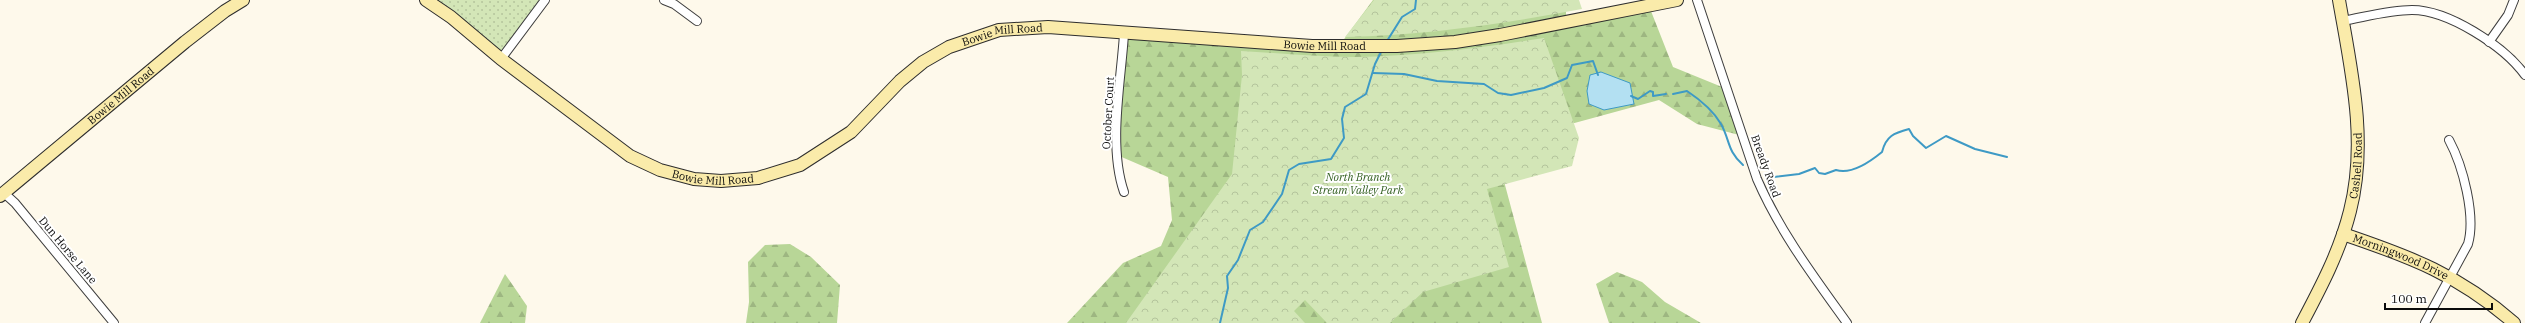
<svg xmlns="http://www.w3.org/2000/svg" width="2525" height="323" font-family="'IBM Plex Serif',serif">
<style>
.grass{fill:url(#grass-dots)}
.forest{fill:url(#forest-firs)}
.park{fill:url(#park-crowns)}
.water{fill:#b3e0f2;stroke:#3e9ac5}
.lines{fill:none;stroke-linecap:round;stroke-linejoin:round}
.stream{stroke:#3e9ac5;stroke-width:2}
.street-casing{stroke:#3e3e3e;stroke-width:10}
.secondary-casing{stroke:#2d2d2d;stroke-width:14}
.street{stroke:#fff;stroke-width:8}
.secondary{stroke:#faebaa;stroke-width:12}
.labels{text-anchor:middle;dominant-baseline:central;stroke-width:4;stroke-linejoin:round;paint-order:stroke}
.street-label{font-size:11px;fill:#0b0b0b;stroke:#fff}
.park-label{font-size:11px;font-style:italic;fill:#325f20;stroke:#fff}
</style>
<defs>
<pattern id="grass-dots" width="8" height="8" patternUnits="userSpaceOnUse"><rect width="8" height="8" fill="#d3e6b7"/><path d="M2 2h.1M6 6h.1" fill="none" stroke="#b4c49c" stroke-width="1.8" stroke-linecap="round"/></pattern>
<pattern id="forest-firs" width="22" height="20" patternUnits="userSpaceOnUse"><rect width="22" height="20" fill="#b8d697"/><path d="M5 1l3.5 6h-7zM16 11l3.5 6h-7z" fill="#9db681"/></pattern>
<pattern id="park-crowns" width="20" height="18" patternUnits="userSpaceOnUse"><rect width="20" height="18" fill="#d3e6b7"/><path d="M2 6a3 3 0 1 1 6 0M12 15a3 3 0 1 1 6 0" fill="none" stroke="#b4c49c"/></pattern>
</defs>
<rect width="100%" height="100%" fill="#fef9eb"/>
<!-- grass -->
<path class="grass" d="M426,0H544L501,59Z"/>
<!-- forest -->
<g class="forest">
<path d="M1373,0H1566V22L1649,6L1673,67L1727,89L1743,136L1697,124L1659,100L1523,137L1506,155L1505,185L1542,323H1067L1123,263L1161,246L1172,220L1168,177L1117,155L1124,34L1339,46Z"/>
<path d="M790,244L811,257L840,285L837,323H746L749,302L748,262L765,245Z"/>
<path d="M1617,272L1642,282L1665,302L1701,323H1609L1596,284Z"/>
<path d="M505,274L527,306L525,323H480Z"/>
</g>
<!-- park -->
<g class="park">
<path d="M1374,0H1579L1582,9C1503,24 1426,35 1345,37Z"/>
<path d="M1544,38L1579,138L1572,166L1487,189L1509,267L1423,292L1390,323H1327L1305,300L1294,311L1305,323H1126L1232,174L1242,75L1241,51C1279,53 1316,57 1354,57C1418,56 1480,48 1544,38Z"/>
</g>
<!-- water -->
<path class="water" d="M1601,72L1630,83L1634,104L1604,110L1589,104L1587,91L1590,75Z"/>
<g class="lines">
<!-- stream -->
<g class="stream">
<path d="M1387,41L1402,17L1415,9L1416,0"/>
<path d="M1373,73L1404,74L1437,81L1484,84L1498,93L1511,95L1544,88L1567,78L1572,65L1593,61L1598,75"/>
<path d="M1673,94L1687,91C1699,99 1713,110 1721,124C1730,140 1727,151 1743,165"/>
<path d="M1631,96L1638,99L1650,91L1653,92V96L1666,94"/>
<path d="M1766,178L1799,174L1815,168L1819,173L1825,174L1836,170C1851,175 1871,161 1882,152C1886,136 1894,133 1909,129L1913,136L1926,148L1946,136L1975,149L2007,157"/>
<path d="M1220,323L1228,288L1227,276L1238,260L1250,230L1263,222L1282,194L1289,170L1299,164L1331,159L1344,138L1342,119L1345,107L1366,94L1375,64L1382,50"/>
</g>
<!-- street casing -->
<g class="street-casing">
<g id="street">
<path d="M664,0L674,4L697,21"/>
<path d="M1697,0L1757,179C1780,232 1814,277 1847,323"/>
<path d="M2342,21C2365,17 2389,10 2412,10C2448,10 2504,46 2525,75"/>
<path d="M2489,42L2508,15L2514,0"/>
<path d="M501,59L545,0"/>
<path d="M1124,192C1108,146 1121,82 1124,34"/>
<path d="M4,193L15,203L114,323"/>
<path d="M2425,323L2468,244C2476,216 2463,166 2449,140"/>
</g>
</g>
<!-- secondary casing -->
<g class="secondary-casing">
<g id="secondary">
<path id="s1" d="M426,0L451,17L501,59L630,156L660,170L694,179L721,181L758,178L800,165L851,132L900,81L923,62L949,47L999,30L1048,27L1312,46H1397L1455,42L1500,35L1677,0"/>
<path id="s2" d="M0,196L185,42L225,11L243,0"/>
<path id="s3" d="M2343,234C2411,257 2459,275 2514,323"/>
<path id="s4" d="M2302,323C2321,287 2340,251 2350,211C2368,141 2351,69 2339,0"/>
</g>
</g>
<!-- street -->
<use href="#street" class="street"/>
<!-- secondary -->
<use href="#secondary" class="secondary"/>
</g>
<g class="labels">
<!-- street labels -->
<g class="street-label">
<text stroke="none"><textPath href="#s1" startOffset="680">Bowie Mill Road</textPath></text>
<text stroke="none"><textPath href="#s1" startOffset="1004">Bowie Mill Road</textPath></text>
<text stroke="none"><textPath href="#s2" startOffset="157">Bowie Mill Road</textPath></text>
<text transform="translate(1108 113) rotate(-87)">October Court</text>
<text transform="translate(1766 166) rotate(70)">Bready Road</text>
<text stroke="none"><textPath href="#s4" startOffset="168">Cashell Road</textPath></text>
<text stroke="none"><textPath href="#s1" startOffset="344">Bowie Mill Road</textPath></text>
<text transform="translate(68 250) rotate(50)">Dun Horse Lane</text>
<text stroke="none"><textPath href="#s3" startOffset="62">Morningwood Drive</textPath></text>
</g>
<!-- park labels -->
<g class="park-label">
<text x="1358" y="177">North Branch<tspan x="1358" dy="13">Stream Valley Park</tspan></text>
</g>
</g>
<!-- scale -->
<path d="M2385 303v6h107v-6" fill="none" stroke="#0b0b0b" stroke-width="2"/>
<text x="2391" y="303" font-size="12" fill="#0b0b0b" stroke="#ffffff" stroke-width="3" paint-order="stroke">100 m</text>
</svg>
